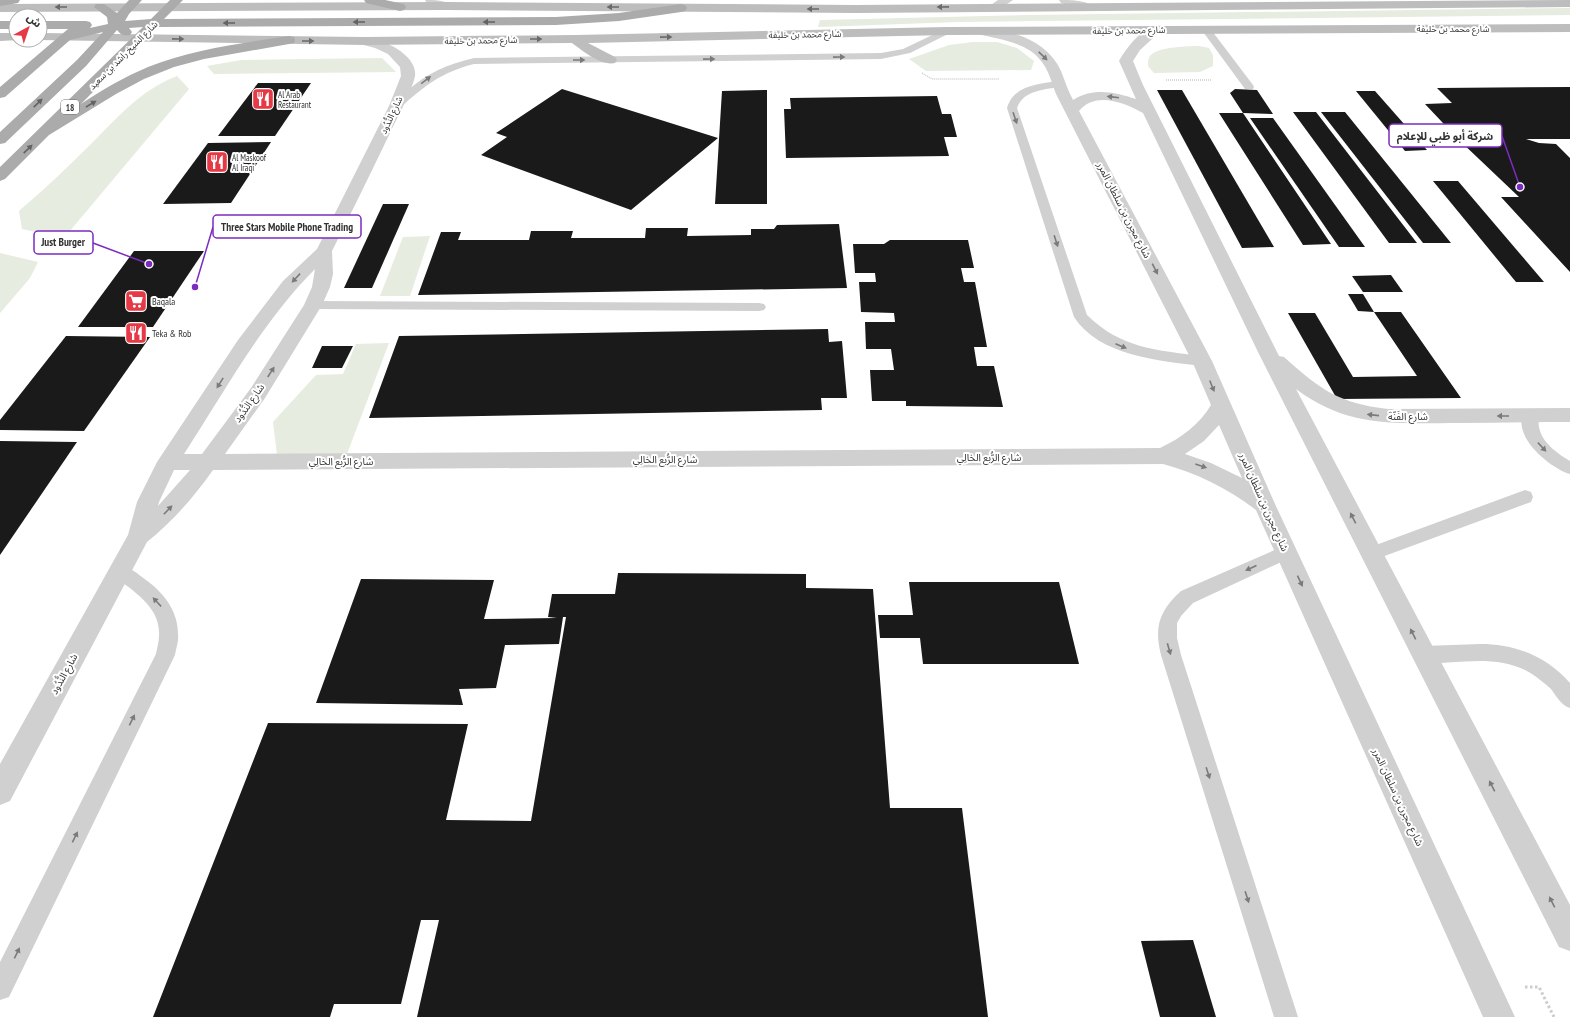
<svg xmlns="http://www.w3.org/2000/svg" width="1570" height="1017" font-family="'PT Sans Narrow','Noto Sans Arabic',sans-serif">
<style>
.green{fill:#e6ecdf}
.building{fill:#1a1a1a}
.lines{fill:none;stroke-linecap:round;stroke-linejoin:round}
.path-far1{stroke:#cdcdcd;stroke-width:1.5;stroke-dasharray:1 1;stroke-linecap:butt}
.path{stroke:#cdcdcd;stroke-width:3;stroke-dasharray:2.5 2.5;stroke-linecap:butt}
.lane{fill:#d0d0d0;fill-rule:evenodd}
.street{fill:#d0d0d0;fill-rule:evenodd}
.secondary{fill:#bdbdbd;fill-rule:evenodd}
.primary{fill:#ababab;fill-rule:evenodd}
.oneway{fill:#6a6a6a}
.oneway2{fill:#636363}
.oneway3{fill:#7a7a7a}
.labels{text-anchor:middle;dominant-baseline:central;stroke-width:4;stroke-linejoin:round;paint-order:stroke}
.far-street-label{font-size:9px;fill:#333;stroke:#fff}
.far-poi-label{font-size:9px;fill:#333;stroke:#fff;text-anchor:start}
.shield{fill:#fff;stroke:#707070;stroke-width:1}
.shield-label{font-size:9px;font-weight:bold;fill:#333}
.street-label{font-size:10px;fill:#333;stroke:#fff}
.poi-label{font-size:10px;fill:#333;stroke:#fff;text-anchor:start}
.leader{fill:none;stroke:#7b2cbf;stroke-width:1.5}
.callout-dot{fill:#7b2cbf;stroke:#fff;stroke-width:1.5}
.callout{fill:#fff;stroke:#7b2cbf;stroke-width:1.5}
.callout-label{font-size:11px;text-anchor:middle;font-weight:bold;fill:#333}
</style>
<rect width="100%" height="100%" fill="#fff"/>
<!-- green -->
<g class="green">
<path d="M1570,8V15L958,22L818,27L820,20L1029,15Z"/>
<path d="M973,42H997L1017,48L1034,61L1031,70L926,71L909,59L949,45Z"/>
<path d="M1199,46L1209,48L1213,55V66L1200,72L1154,73L1148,66C1148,61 1148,57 1152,54C1160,47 1188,46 1199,46Z"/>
<path d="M382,58L396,72L214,74L207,66L241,60Z"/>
<path d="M177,76L189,89L64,238L22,229L19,211C45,189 69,166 93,142C120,115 141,90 177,76Z"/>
<path d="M430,236L410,296H380L403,237Z"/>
<path d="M0,253L38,262L30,278L0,313Z"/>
<path d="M389,343L347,454L277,455L273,422L316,375L343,374L356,344Z"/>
</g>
<!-- building -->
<g class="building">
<path d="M258,83H311L275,136H218Z"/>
<path d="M1570,87V139H1526L1539,143L1556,144L1570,158V272L1501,197H1519L1459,140L1425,104L1452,103L1437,88Z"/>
<path d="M562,89L664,121L718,138L631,210L481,155L507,137L496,133Z"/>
<path d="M1235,89L1257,90L1273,114L1243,113L1331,244L1303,245L1219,113H1243L1230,93Z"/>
<path d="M767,90V204H715L722,91Z"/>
<path d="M1157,90H1182L1274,247L1242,248Z"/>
<path d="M1356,91H1375L1427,150L1405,151Z"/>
<path d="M937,96L942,114H951L957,137H944L949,156L786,158L784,109H791L790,98Z"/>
<path d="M1293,112H1316L1417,243H1389Z"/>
<path d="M1321,112H1345L1451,243H1423Z"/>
<path d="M1250,118H1273L1365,247H1339Z"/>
<path d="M271,142L231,203L163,204L208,143Z"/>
<path d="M1433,181H1458L1544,282H1516Z"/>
<path d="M383,204H409L372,288H344Z"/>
<path d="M839,224L847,288L418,295L441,232H461L458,240H529L531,231H573L571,238H645L646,228H688L687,236L751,235V229H774L777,225Z"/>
<path d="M890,240H968L974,268H961L964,282H975L987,347H974L977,366H994L1003,407L906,406V401H872L870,370H894L891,349H866L865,322H895L894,313L861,312L859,282H876L875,273H855L853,244H884Z"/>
<path d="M134,251H204L153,327H78Z"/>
<path d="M1391,275L1403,292H1363L1352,276Z"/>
<path d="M1348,294H1363L1374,312L1358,311Z"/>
<path d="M1374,312H1401L1461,398L1337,399L1288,313H1315L1353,377L1417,376Z"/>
<path d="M828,329L829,342L842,341L847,398H821L822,410L369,418L399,336Z"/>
<path d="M66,336L150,337L84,431L0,430V420Z"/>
<path d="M322,346H353L342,368H312Z"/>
<path d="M0,441L77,442L0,555Z"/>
<path d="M618,573L806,574V588L873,589L890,808H962L988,1017H417L439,920H421L401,1004H334L330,1017H153L268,723L468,724L446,820L531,821L566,617H563L559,644L505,645L496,688L459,689L463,705L316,703L361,579L494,580L484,619L557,618L548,617L552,594H615Z"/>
<path d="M909,582H1059L1079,664H923L920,638H880L878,615H913Z"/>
<path d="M1193,940L1216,1017H1160L1141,941Z"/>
</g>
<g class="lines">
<!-- path-far1 -->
<g class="path-far1">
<path d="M922,73L932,79H999"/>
<path d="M1166,80H1211"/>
</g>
<!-- path -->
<path class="path" d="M1525,987H1539L1554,1017"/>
<!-- lane -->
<g class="lane">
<path d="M1206,26L1209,27L1253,85L1254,87L1253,89H1245L1201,29Z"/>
<path d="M947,28L952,31L950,33L910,53L881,59L474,64C442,72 424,86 400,108L396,109L391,106C395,100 401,96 407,91C427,73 448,64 474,58L881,53L903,49Z"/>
<path d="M1059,81L1064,84L1063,86C1046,90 1024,89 1017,108L1087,315C1122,349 1156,350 1202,356L1207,357L1209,361L1207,365L1202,366C1160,361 1099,356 1074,317L1007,108C1014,85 1038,84 1059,81Z"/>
<path d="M313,301L759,303L764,304L766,307L764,310L759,311L313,309L308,308L306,305L308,302Z"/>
<path d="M1530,410L1536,412C1539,418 1538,425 1540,431C1544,444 1558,454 1570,461V474C1550,468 1511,436 1524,412Z"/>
<path d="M1525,490L1531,492L1533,497L1531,502L1371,561L1365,559L1362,554L1365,549Z"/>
<path d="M1286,545L1292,547L1295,552L1292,557L1193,603L1181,616L1177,623V638L1181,655L1298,1017H1274L1161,655C1154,627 1159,611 1181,591Z"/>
<path d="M120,564C130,567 138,574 146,580C164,593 178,611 178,634C179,641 176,648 175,655L9,997L0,1000V962L156,654C157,648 159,642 159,636C161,607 134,592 114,576L111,571L114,566Z"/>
<path d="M1480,644C1515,644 1546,656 1570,683V708C1561,705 1557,697 1551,689C1546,684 1540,680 1535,676C1503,653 1461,663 1424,664L1417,661L1414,655L1417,649L1424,646Z"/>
</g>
<!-- street -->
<g class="street">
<path d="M425,0C434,0 446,0 452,6L450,9H442L427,3Z"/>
<path d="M998,0H1013L998,10H990L988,7Z"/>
<path d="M1059,0C1069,0 1087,0 1094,7L1092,10L1088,11L1061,3Z"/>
<path d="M1157,25L1161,26L1163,29L1140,50L1133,61L1143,85L1279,356L1284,357C1321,390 1338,403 1388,409L1570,408V422C1533,422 1497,423 1460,423C1398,423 1349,429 1296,389L1570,905V951L1559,947L1258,352L1143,113C1124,102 1095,91 1079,111L1212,361L1275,504L1515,1017H1483L1256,510C1227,488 1197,473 1163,464L213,470C194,497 173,521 147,542L10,801L0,805V764L128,535L137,502L157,462L238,340L283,281L317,249L389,106L401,76L400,67L388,54L375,48L360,44L359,41L360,38C369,36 382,41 390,45C401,50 417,62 415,76C412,91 397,118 390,133C371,172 352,212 332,251L333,274L330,287L322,305L265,398L225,454L1160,448C1181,438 1199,425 1211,405L1192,361L1056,94C1052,84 1050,74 1044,65C1030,42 1001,40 978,34L976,31L978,28C987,26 999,30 1008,32C1031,38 1051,49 1061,71C1065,81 1068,91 1073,100C1093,87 1115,92 1136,99L1119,61C1127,47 1141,29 1157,25ZM315,269L312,287L304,305L251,388L202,454H184C225,391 262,322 315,269ZM1219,425L1242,478L1211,463L1185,454L1204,441ZM174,470H190L158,506L159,502Z"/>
</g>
<!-- secondary -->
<g class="secondary">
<path d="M1570,0V7L855,13L446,10L0,12V4L446,2L855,5Z"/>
<path d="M1570,24V32L947,35L588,43L615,57L617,60L615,63C601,66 583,51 572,43L365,45L37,40H40V33L365,37L575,35L947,27Z"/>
<path d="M0,33H16V40H19L0,41Z"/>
</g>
<!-- primary -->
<g class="primary">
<path d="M0,0H20L18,3L0,6Z"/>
<path d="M129,0H142L129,14L125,21L151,19L170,0H183L164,19L556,17L619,13L681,4L685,5L687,8L685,11L681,12L619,21L556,25L157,27L81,104C102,90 124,77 148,67C193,49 242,43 289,36L294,37L295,40L294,43L289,44L204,59L174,67L144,79L116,94L49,135L5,179L0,181V167L143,27L129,28L132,32L130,35C124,36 121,35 117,30L86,66L5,143L0,144V132L77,60L103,32L70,40L5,97L0,98V87L68,29H40V21H86L90,22L92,25L90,28L108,24L107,17L94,7L96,4H104L117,13Z"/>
<path d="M364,0H385L404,4L406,7L404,10L400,11L366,3Z"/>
<rect x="0" y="21" width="16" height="8"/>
</g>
</g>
<!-- one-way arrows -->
<defs><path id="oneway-solid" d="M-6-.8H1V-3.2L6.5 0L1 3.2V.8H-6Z"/></defs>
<g class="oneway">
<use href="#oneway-solid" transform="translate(61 7) rotate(180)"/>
<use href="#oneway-solid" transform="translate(613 7) rotate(-180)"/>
<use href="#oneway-solid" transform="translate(943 7) rotate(179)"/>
<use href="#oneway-solid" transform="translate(813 9) rotate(-180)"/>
<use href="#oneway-solid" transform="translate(666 37) rotate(-1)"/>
<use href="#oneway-solid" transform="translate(178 39) rotate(1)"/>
<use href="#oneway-solid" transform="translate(536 39)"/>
<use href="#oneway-solid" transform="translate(308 41)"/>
</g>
<g class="oneway2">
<use href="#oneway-solid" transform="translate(359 22) rotate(180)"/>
<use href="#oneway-solid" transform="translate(489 22) rotate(180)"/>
<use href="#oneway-solid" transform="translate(229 23) rotate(180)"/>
<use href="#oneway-solid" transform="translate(38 103) rotate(-44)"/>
<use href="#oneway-solid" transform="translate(91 104) rotate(-31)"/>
<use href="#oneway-solid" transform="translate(28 149) rotate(-44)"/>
</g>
<g class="oneway3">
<use href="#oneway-solid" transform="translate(1043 56) rotate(44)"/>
<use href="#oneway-solid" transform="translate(839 57) rotate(-1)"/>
<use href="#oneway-solid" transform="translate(709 59) rotate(-1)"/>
<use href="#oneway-solid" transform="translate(579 60)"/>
<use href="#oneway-solid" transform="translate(426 80) rotate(-37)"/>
<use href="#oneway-solid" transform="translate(1113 97) rotate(-173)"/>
<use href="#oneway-solid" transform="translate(1015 118) rotate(71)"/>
<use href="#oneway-solid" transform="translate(1056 241) rotate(72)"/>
<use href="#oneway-solid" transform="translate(1155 269) rotate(63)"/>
<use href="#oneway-solid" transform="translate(296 278) rotate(133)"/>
<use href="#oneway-solid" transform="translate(1121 346) rotate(23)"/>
<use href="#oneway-solid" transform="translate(271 372) rotate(-57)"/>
<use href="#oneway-solid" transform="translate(220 383) rotate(122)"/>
<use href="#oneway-solid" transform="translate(1212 386) rotate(68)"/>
<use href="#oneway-solid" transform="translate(1373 415) rotate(-174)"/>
<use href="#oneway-solid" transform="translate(1503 416) rotate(180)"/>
<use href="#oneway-solid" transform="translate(1542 447) rotate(47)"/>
<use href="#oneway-solid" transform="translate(1201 466) rotate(19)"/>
<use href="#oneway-solid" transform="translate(168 510) rotate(-46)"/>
<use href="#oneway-solid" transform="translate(1353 518) rotate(-117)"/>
<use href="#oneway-solid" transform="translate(1251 568) rotate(156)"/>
<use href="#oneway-solid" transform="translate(1300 581) rotate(65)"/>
<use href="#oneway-solid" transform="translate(157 602) rotate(-133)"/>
<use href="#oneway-solid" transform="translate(1413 634) rotate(-117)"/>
<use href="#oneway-solid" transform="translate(1169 649) rotate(74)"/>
<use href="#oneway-solid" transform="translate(132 720) rotate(-64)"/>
<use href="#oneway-solid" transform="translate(1208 773) rotate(72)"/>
<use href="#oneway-solid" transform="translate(1492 786) rotate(-117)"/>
<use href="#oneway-solid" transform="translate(75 837) rotate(-64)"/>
<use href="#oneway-solid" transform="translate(1247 897) rotate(72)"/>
<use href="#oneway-solid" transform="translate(1552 902) rotate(-117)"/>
<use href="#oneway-solid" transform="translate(17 953) rotate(-64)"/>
</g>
<!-- icons -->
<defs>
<g id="restaurant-square" transform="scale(1.15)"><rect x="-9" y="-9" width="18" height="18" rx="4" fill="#e63946" stroke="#fff"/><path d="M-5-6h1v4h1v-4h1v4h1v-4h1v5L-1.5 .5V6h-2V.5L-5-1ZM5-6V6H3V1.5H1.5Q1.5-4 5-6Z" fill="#fff"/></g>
<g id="supermarket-square" transform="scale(1.15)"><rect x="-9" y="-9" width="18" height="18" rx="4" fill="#e63946" stroke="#fff"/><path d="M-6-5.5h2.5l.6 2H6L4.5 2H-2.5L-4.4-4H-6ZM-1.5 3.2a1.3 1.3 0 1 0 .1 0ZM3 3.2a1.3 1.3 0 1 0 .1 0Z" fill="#fff"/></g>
</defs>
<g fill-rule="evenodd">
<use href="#restaurant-square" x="263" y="99"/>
<use href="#restaurant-square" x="217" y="162"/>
<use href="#supermarket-square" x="136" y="301"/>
<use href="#restaurant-square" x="136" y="333"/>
</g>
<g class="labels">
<!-- far-street labels -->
<g class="far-street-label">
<text x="1453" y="28">شارع محمد بن خليفة</text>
<text transform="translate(1129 30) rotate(-1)">شارع محمد بن خليفة</text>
<text transform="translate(805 34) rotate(-1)">شارع محمد بن خليفة</text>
<text transform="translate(481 40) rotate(-1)">شارع محمد بن خليفة</text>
<text transform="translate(123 55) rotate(-45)">شارع الشيخ راشد بن سعيد</text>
<text transform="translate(391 115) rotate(-65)">شارع النُّدُود</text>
</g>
<!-- far-poi labels -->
<g class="far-poi-label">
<text x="278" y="94">Al Arab<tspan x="278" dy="10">Restaurant</tspan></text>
<text x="232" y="157">Al Maskoof<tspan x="232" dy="10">Al Iraqi</tspan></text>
</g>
<!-- shield labels -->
<rect class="shield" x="61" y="100" width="18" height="14" rx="3"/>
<g class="shield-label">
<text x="70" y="107">18</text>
</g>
<!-- street labels -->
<g class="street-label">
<text transform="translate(1124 210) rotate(63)">شارع مجرن بن سلطان المرر</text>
<text transform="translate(249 403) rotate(-55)">شارع النُّدُود</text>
<text x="1408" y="416">شارع الفَنّة</text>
<text x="989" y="457">شارع الرُّبع الخالِي</text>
<text x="665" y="459">شارع الرُّبع الخالِي</text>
<text x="341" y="461">شارع الرُّبع الخالِي</text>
<text transform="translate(1264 502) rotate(66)">شارع مجرن بن سلطان المرر</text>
<text transform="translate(64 674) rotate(-61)">شارع النُّدُود</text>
<text transform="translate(1398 797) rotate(65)">شارع مجرن بن سلطان المرر</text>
</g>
<!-- poi labels -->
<g class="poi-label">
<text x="152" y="301">Baqala</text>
<text x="152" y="333">Teka &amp; Rob</text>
</g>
</g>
<!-- callouts -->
<path class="leader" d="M1520 187L1502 136M195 287L213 227M149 264L93 243"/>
<g class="callout-dot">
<circle cx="1520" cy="187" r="4"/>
<circle cx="195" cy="287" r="4"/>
<circle cx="149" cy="264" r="4"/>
</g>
<g class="callout">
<rect x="1389" y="124" width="113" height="23" rx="4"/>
<rect x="213" y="215" width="148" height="23" rx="4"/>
<rect x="34" y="231" width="59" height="23" rx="4"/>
</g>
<g class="callout-label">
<text x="1445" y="140">شركة أبو ظبي للإعلام</text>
<text x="287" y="231">Three Stars Mobile Phone Trading</text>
<text x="63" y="246">Just Burger</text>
</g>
<!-- north arrow -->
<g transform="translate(28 28) rotate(40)"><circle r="19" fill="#ffffff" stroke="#adadad"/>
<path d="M0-3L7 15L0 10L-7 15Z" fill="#e63946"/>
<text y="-6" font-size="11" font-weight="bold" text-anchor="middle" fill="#333333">ش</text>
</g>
</svg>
